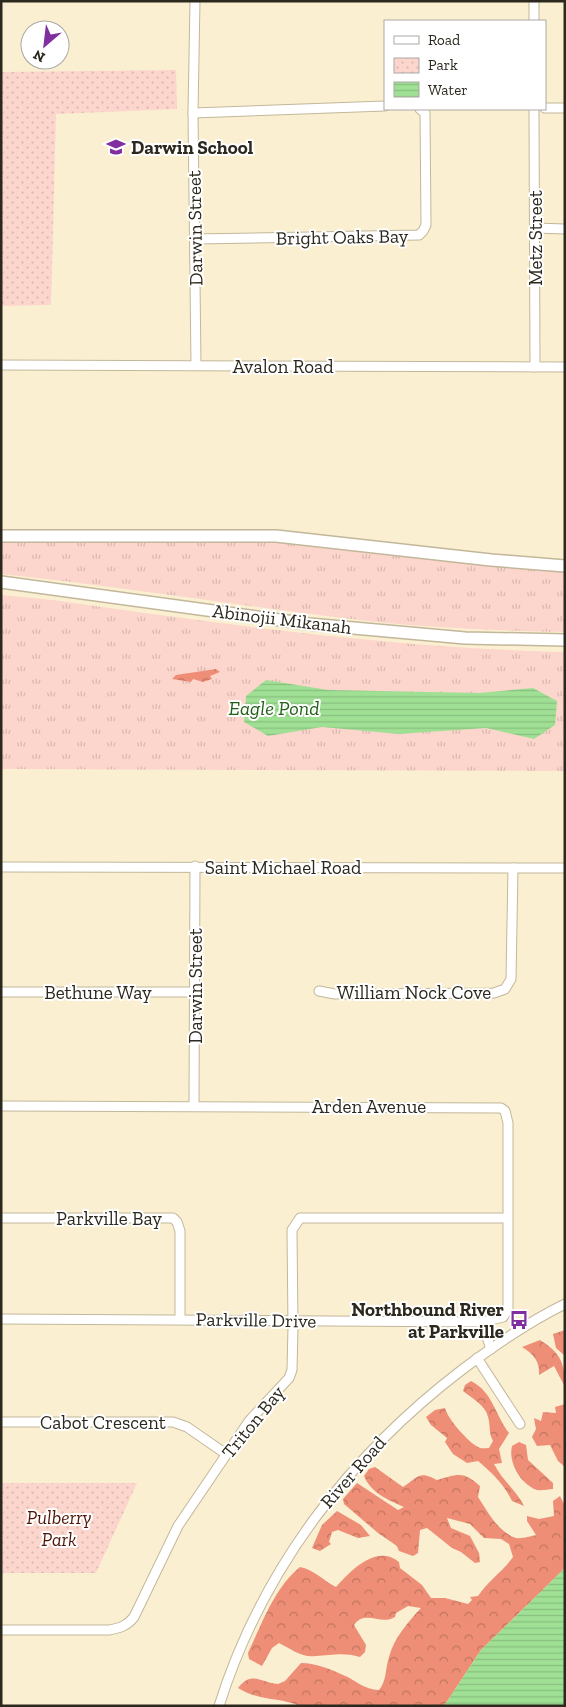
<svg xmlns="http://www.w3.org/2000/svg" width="566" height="1707" font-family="'Zilla Slab',serif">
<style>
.grass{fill:url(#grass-tufts)}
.forest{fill:url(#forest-crowns)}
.park{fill:url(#park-dots)}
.water{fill:url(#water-rules)}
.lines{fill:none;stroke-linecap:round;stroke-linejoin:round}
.minor-casing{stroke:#c3b79b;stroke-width:11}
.major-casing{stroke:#c3b79b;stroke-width:14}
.minor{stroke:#fff;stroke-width:9}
.major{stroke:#fff;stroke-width:11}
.labels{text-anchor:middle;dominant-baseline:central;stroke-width:4;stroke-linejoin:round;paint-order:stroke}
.poi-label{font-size:19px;font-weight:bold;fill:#2c281d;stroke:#fff;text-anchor:start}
.street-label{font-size:19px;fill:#2c281d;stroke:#fff}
.park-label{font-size:19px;font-style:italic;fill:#501507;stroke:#fff}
.water-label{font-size:20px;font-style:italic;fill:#236018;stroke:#fff}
</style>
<defs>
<pattern id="grass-tufts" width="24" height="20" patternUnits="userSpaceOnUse" patternTransform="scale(1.25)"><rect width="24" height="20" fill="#fcd6cc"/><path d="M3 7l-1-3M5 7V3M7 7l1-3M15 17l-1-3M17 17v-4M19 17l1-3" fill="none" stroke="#d8b8af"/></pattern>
<pattern id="forest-crowns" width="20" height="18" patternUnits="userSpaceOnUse" patternTransform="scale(1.25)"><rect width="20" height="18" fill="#ee8e76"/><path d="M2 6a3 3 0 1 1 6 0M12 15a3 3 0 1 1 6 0" fill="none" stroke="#c17460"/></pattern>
<pattern id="park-dots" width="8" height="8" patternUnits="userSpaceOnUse" patternTransform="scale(1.25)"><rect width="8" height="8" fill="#fcd6cc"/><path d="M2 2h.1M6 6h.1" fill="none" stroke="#d8b8af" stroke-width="1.8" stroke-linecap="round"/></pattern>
<pattern id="water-rules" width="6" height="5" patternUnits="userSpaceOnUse" patternTransform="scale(1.25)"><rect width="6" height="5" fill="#9fe094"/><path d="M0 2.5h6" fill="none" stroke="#89c07f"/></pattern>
</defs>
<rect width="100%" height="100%" fill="#fbefd1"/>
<!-- grass -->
<g class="grass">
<path d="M1,541H274L565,570V632C502,631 439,628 376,622C251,608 127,587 1,574Z"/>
<path d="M1,595L53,600C223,624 393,648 565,652V771L1,769Z"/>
</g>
<!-- forest -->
<g class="forest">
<path d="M216,669L220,672L210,676L212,679L203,682L193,679L191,682L172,679L176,675Z"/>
<path d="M565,1330V1356L556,1348L553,1334Z"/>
<path d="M540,1340C561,1353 565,1364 565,1387L554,1366L539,1375C540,1362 534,1354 522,1347Z"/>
<path d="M471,1381C493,1392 495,1415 509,1433L499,1449L502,1463L494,1464C502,1480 516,1490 524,1506L512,1501C504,1484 492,1473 478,1461L467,1463L453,1454L445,1442L447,1438L431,1425L426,1417L435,1410L445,1408C447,1418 468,1442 478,1447C481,1449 485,1448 489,1448L493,1441C488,1431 491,1427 488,1417C486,1406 472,1398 463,1391L465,1385Z"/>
<path d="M565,1404V1467L558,1461L550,1445L537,1446L532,1437L536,1429L534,1418L541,1421L543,1412L556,1413L555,1407Z"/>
<path d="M519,1442L526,1445L528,1460L553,1483V1489C548,1489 542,1491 537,1490C520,1484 508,1462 512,1446Z"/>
<path d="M375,1467L403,1487C418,1477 419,1470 437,1480C458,1474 463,1471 480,1486L478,1497C488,1512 498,1532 516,1538C522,1539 531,1536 536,1535L527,1521V1516L539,1519L554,1516L553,1501L560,1496L565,1506V1568L481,1650L444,1706H300C279,1697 258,1701 238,1688C252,1670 261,1683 278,1684L285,1681L301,1663C315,1663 330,1669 343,1675C356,1680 364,1690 379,1690C387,1680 385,1669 389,1657C394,1638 408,1622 421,1608L408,1606L396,1613L395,1617C381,1626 365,1609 354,1625L366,1645L365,1652L360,1657C344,1652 332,1655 316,1656C302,1658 291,1649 279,1643L272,1648L262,1666L249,1659L248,1653C262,1624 274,1588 300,1567C313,1569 324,1581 336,1587C350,1571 377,1543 399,1562L400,1568L422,1585L431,1598H445L468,1604L472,1600L470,1597L478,1596C488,1581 503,1571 513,1557L509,1544L501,1539L484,1538L470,1524L447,1518L451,1528L470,1536L479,1553L480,1562L475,1563L461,1552L452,1548L427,1528L420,1530L418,1553L413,1556L399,1551L397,1546L378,1533L344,1504L343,1499L357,1483L398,1510L404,1507C388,1500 371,1493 364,1476L369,1469Z"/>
<path d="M337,1511L361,1525L370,1536L358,1538L338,1530L332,1532L329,1542L331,1544L320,1551L312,1548L322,1525Z"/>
</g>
<!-- park -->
<g class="park">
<path d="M176,70L177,109L56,114L51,305L1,306V72Z"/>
<path d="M1,1483H137L96,1573H1Z"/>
</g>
<!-- water -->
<g class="water">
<path d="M266,680L328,690L479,693L533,688L557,701L555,725L534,739L486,728L399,734L322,727L268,736L244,722L246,696Z"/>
<path d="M565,1568V1706H444L481,1650Z"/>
</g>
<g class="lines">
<!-- minor casing -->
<g class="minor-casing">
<g id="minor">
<path d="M195,1L193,113L196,365"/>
<path d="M534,21V1"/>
<path d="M545,108H565"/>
<path d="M534,109L535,367"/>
<path d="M193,113L385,106"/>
<path d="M535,228L565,229"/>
<path d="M195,239L419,235L423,231L426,225L425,113L420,109"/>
<path d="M1,365L565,367"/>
<path d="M1,867L565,868"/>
<path d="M319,991L335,994L494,993L505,989L511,979L513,868"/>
<path d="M1,992H195"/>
<path d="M194,1105L195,866"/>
<path d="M1,1106L501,1108L505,1111L508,1123V1310L503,1317L482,1322"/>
<path d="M1,1218H173L177,1222L180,1231V1319"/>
<path d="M1,1319L482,1322L491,1349"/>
<path d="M477,1358L520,1424"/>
<path d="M1,1422H173L187,1427L226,1454"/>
<path d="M1,1630H109C120,1628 127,1626 134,1617L178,1526L249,1421L289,1378L292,1370L293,1327L292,1230L300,1218H507"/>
<path d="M219,1706C262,1569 350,1455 463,1369C495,1345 528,1322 565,1304"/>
</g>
</g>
<!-- major casing -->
<g class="major-casing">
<g id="major">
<path d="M1,536H276L491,560L565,566"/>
<path d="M1,582L309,624L465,638L565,640"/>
</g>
</g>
<!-- minor -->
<use href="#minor" class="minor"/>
<!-- major -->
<use href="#major" class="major"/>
</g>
<!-- icons -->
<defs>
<g id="school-bare" transform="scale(1.5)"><path d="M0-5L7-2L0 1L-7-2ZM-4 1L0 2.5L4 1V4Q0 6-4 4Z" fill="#812f9f" stroke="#fff" stroke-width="2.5" paint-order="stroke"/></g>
<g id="bus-bare" transform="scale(1.5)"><path d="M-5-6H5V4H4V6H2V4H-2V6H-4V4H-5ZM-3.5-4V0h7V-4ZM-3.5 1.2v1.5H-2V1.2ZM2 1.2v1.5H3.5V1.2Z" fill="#812f9f" stroke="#fff" stroke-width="2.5" paint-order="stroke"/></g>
</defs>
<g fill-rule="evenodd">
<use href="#school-bare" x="116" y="147"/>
<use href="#bus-bare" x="519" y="1320"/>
</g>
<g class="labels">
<!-- poi labels -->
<g class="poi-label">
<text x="131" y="147">Darwin School</text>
<text x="504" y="1309" text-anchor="end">Northbound River<tspan x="504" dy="22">at Parkville</tspan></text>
</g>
<!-- street labels -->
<g class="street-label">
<text transform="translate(195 228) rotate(-91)">Darwin Street</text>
<text transform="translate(342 237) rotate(-1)">Bright Oaks Bay</text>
<text transform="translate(535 238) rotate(-90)">Metz Street</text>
<text x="283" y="366">Avalon Road</text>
<text transform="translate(282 619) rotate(7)">Abinojii Mikanah</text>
<text x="283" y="867">Saint Michael Road</text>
<text transform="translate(195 986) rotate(-90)">Darwin Street</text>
<text x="98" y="992">Bethune Way</text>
<text x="414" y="992">William Nock Cove</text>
<text x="369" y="1106">Arden Avenue</text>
<text x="109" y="1218">Parkville Bay</text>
<text transform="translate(256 1320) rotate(1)">Parkville Drive</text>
<text x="103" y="1422">Cabot Crescent</text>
<text transform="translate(253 1422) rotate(-51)">Triton Bay</text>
<text transform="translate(353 1472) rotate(-49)">River Road</text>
</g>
<!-- park labels -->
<g class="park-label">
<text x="59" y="1517">Pulberry<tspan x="59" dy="22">Park</tspan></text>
</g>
<!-- water labels -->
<g class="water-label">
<text x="274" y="708">Eagle Pond</text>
</g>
</g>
<!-- border -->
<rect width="566" height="1707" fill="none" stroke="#2c281d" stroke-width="5"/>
<!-- legend -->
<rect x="384" y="20" width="162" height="90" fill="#ffffff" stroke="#aba9a5"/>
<rect x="394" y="36" width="25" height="8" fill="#ffffff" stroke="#aba9a5"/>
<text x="428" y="45" font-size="15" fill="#2c281d">Road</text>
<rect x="394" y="58" width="25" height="15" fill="url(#park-dots)" stroke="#aba9a5"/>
<text x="428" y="70" font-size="15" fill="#2c281d">Park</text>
<rect x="394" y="82" width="25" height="15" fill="url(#water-rules)" stroke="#aba9a5"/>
<text x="428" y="95" font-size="15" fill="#2c281d">Water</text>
<!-- north arrow -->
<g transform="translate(45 45) rotate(208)"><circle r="24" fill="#ffffff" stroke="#aba9a5"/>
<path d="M0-4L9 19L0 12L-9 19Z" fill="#812f9f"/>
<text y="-8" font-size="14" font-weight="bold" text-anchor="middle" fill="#2c281d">N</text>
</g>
</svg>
